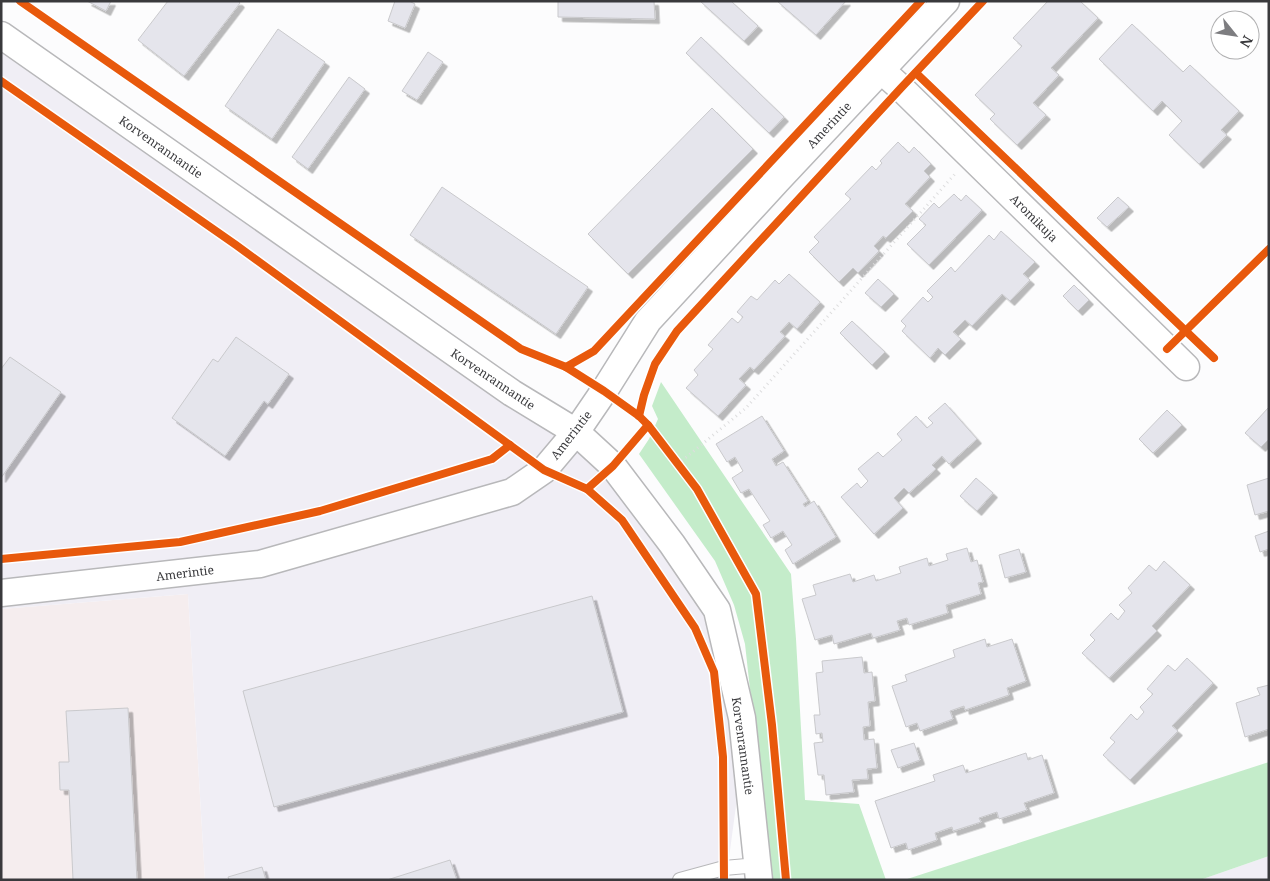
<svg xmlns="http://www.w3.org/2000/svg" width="1270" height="881" font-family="'Noto Serif',serif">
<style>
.commercial{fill:#f5edee}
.built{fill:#f0eef5}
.green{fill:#c4ecca}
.building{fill:#e5e5ec;stroke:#c9c9cc;filter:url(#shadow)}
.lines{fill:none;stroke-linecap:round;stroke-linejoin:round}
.service-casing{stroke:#b8b8ba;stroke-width:16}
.minor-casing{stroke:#b8b8ba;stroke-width:29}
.path{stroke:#ddddde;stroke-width:3;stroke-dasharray:1 4;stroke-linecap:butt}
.service{stroke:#fff;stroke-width:14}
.minor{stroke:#fff;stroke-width:26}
.cycleway-casing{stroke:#fff;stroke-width:11}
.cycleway{stroke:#e8590c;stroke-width:8}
.labels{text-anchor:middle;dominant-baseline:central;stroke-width:4;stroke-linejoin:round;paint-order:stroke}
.street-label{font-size:12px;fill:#39393c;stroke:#fff}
</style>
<defs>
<filter id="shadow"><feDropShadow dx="4.5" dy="4.5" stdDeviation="0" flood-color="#0004"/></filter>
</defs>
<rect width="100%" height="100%" fill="#fcfcfd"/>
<!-- commercial -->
<path class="commercial" d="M188,594L205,880H1V609Z"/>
<!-- built -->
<g class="built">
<path d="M1,40L576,432L677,539L748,717L726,880H205L188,594L1,609Z"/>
<path d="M1269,856V880H1200Z"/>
</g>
<!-- green -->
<g class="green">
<path d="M661,382L791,574L796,639L805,800L859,804L886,880H771L745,644L734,605L715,561L639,454L649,439L658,419L652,406Z"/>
<path d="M1269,762V856L1200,880H904Z"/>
</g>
<!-- building -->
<g class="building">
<path d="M87,1H111L106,11Z"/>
<path d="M168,1H238L240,3L184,76L138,40Z"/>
<path d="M395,1H409L415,4L405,28L388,21Z"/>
<path d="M558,1H654L655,19L558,17Z"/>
<path d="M700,1H731L758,26L744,41Z"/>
<path d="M777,1H846L816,35Z"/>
<path d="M1048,1H1080L1098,18L1051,68L1059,75L1033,103L1046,115L1017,145L990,119L995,114L975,95L1022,46L1013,38Z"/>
<path d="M1132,24L1183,72L1190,65L1239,111L1221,130L1227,135L1199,164L1169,135L1182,121L1162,101L1153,111L1099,59Z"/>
<path d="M278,29L325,62L272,139L225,106Z"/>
<path d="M701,37L784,117L769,133L686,53Z"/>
<path d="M428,52L443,62L417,100L402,91Z"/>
<path d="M349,77L365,89L308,169L292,157Z"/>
<path d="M712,108L753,149L628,274L588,234Z"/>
<path d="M898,142L909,153L914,147L931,164L924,171L930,177L905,204L913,211L886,238L883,236L874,246L879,251L858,273L853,268L839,282L809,252L819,242L814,237L851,199L845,194L872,166L876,170L882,163L880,161Z"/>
<path d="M442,187L588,287L556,334L410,235Z"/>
<path d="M954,194L961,201L966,195L982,210L929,265L907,244L926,225L919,219L934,203L939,208Z"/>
<path d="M1118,197L1129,207L1107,227L1097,218Z"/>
<path d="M1001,231L1035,262L1023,274L1030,280L1010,301L1002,294L972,326L965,320L953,332L961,339L945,355L938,348L930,358L902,331L906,326L901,321L923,297L928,302L933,297L927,291L951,267L955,272L989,235L994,240Z"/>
<path d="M789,274L820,302L797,329L789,322L780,332L785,336L754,370L750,367L739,379L746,385L718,416L686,388L698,375L694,370L713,349L708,345L732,318L738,323L743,317L737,312L751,296L757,300L775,280L779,284Z"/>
<path d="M878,279L894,294L881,307L865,293Z"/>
<path d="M1074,285L1089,300L1078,311L1063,296Z"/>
<path d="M852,321L885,352L872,365L840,333Z"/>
<path d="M236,337L289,374L268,404L264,401L225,456L172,418L213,359L218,362Z"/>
<path d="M10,357L61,392L1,478V369Z"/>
<path d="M945,403L977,439L949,464L942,456L932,465L936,469L909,493L904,488L894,498L903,508L874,534L841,497L857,483L861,488L868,481L858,469L878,452L883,457L902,440L897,434L916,416L927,428L933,423L928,418Z"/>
<path d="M1269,407V439L1261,447L1245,433Z"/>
<path d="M1167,410L1182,425L1153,453L1139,439Z"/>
<path d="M762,416L784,451L772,459L776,466L783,462L808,501L803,504L805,507L814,501L836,537L793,564L785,550L792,545L783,531L771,538L763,525L770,521L749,489L741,493L732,478L743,471L735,457L727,462L716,444Z"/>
<path d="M976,478L993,493L977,511L960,496Z"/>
<path d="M1269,478V511L1255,515L1247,485Z"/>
<path d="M1269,531V549L1260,552L1255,536Z"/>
<path d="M967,548L971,562L977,560L983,582L978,583L981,594L946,605L948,613L909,625L907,618L897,621L900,630L873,638L871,633L834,644L832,635L815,640L802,599L816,595L813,585L850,574L853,582L874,575L876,581L901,573L899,567L927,558L929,566L948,560L946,554Z"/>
<path d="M1019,549L1026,572L1005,578L999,555Z"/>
<path d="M1164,561L1190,585L1152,626L1157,631L1109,678L1082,653L1095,640L1090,635L1111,613L1118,620L1125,611L1119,605L1132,593L1128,588L1149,565L1156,571Z"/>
<path d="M592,596L623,712L274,807L243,691Z"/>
<path d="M985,639L987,647L1012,639L1026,681L1007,688L1009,695L965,710L964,706L950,711L953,719L920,731L917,723L906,727L892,686L907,681L905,675L955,657L953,650Z"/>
<path d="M862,657L864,673L872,672L875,701L868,702L870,726L863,727L864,740L874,739L877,768L867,769L868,779L852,780L854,792L826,795L824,775H818L814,743L823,742L822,733L816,734L814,715H820L816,673L823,672L822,661Z"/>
<path d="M1187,658L1213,683L1172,726L1178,731L1130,780L1103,755L1115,742L1110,738L1131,714L1137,720L1144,712L1140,707L1153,694L1147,689L1168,665L1175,671Z"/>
<path d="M1269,685V729L1245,737L1236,703L1260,695L1257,688Z"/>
<path d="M128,708L137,880H73L69,790H60L59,762H69L66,711Z"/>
<path d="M914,743L920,760L898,768L891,750Z"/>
<path d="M1026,753L1028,760L1042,755L1054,793L1024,803L1027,810L999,819L997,812L979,818L981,822L953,831L952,827L935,833L937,840L908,850L906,843L891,848L875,801L935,781L933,775L963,765L966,773Z"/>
<path d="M450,860L457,880H387Z"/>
<path d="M262,867L266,880H229L228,877Z"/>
</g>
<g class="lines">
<!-- service casing -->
<g class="service-casing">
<path id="service" d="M680,880L724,868L758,865"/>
</g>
<!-- minor casing -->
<g class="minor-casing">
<g id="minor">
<path d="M1,35L512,393L576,432L613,466L672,544L717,610L742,718L759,880"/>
<path d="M881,70L901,88L1186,367"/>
<path d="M1,593L260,564L512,492L544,470L576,432L604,391L648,321L777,181L946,1"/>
</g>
</g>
<!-- path -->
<path class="path" d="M678,464L746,408L955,174"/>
<!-- service -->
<use href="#service" class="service"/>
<!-- minor -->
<use href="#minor" class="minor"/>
<!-- cycleway casing -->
<g class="cycleway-casing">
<g id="cycleway">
<path d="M20,1L521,349L566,367L604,391L639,416L648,425L697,489L756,594L772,725L786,880"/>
<path d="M916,73L1214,358"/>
<path d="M1,81L236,245L544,470L587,489L613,466L648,425"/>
<path d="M1167,349L1269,249"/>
<path d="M566,367L594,351L921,1"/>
<path d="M639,416L644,395L655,364L677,331L901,88L983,1"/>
<path d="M587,489L622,520L695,628L714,672L723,757L724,880"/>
<path d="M1,559L180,542L320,511L492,459L510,445"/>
</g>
</g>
<!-- cycleway -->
<use href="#cycleway" class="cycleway"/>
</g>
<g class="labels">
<!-- street labels -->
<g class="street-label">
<text transform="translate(829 125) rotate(-47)">Amerintie</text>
<text transform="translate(161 147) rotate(35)">Korvenrannantie</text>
<text transform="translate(1034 218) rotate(45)">Aromikuja</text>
<text transform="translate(493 379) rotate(34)">Korvenrannantie</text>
<text transform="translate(571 435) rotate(-52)">Amerintie</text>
<text transform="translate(185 573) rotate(-7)">Amerintie</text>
<text transform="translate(743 746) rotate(82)">Korvenrannantie</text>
</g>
</g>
<!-- border -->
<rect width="1270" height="881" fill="none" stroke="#39393c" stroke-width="5"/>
<!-- north arrow -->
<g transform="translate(1235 35) rotate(120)"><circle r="24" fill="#ffffff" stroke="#b0b0b1"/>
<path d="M0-4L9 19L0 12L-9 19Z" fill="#7d7d80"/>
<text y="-8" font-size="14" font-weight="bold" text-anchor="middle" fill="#39393c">N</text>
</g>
</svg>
